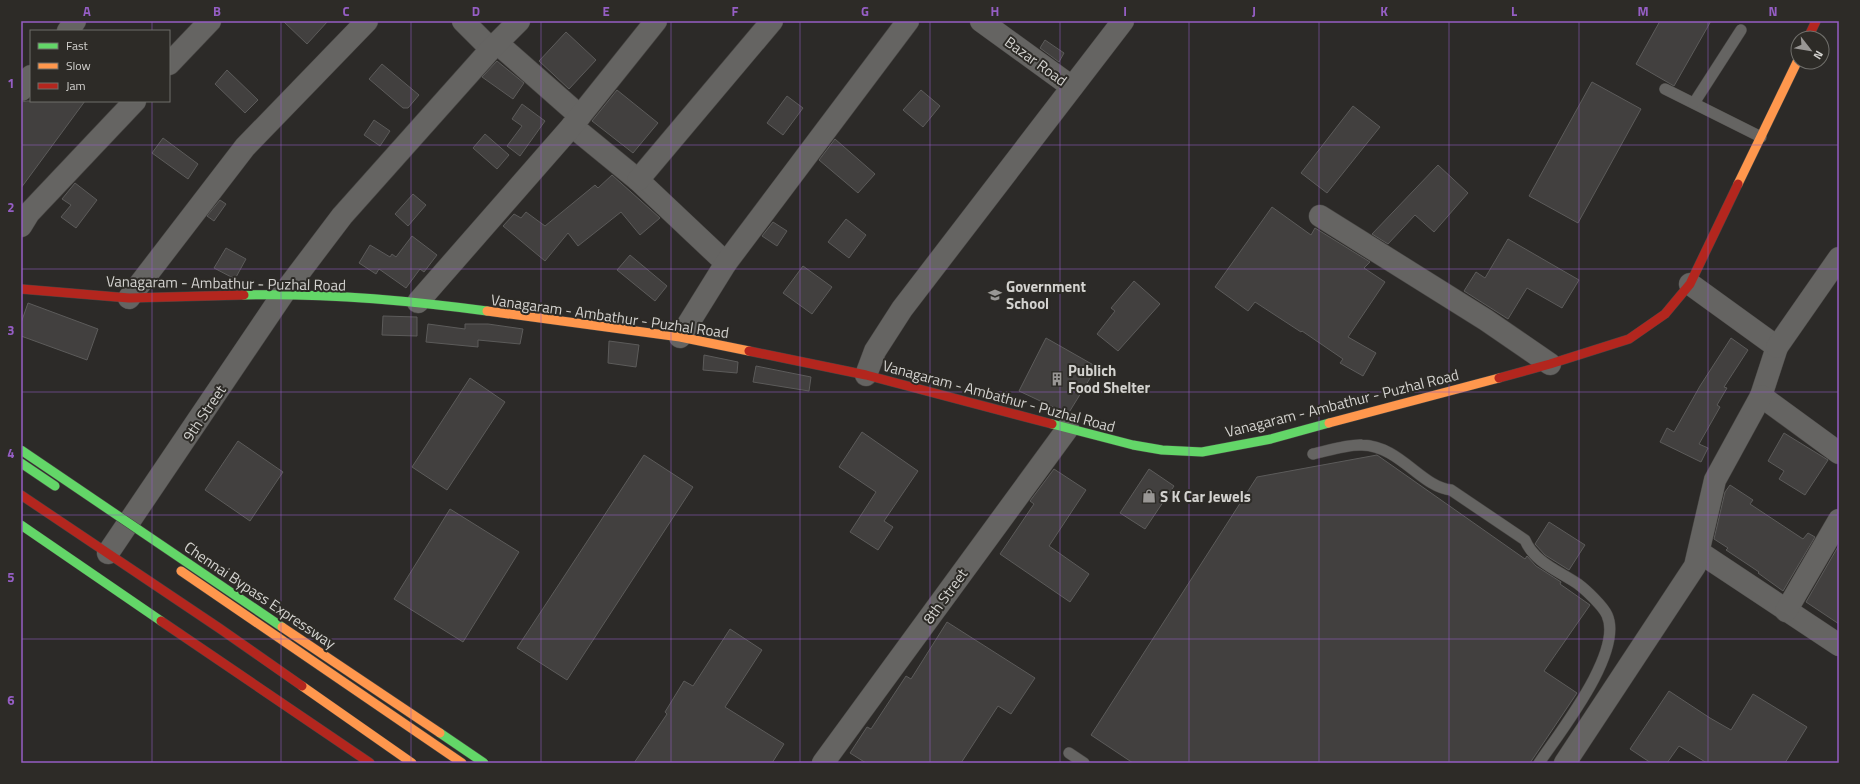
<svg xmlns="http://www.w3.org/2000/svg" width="1860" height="784" font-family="'Titillium Web',sans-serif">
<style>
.building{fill:#42403f;stroke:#5c5b5a}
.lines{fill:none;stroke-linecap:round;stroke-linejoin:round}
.lane-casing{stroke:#474543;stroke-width:12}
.street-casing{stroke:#474543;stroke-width:23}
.fast-casing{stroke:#474543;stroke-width:10}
.slow-casing{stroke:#474543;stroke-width:10}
.jam-casing{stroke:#474543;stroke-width:10}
.lane{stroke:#656462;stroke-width:11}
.street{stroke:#656462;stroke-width:22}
.fast{stroke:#63d668;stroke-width:9}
.slow{stroke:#ff974d;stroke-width:9}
.jam{stroke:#b3261e;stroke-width:9}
.fast-bridge-casing{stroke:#474543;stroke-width:10;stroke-linecap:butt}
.slow-bridge-casing{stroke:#474543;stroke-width:10;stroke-linecap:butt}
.fast-bridge{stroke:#63d668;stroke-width:9}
.slow-bridge{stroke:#ff974d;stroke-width:9}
.grid{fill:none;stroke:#955ec4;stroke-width:1;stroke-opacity:0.55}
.labels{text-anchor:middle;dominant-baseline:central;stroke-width:4;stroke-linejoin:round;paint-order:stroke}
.street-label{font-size:15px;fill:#d3d2cf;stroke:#2d2b27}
.poi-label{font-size:15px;font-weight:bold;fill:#d3d2cf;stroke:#2d2b27;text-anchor:start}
.neatline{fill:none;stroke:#955ec4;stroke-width:1.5}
.grid-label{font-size:13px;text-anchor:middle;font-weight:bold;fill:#955ec4}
</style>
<rect width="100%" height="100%" fill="#2c2a28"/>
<!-- building -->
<g class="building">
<path d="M283,21H328L307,44Z"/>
<path d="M1660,21H1711L1674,86L1636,64Z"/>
<path d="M566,32L596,60L569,89L539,61Z"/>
<path d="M1045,40L1064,53L1059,62L1040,48Z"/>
<path d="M497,61L524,83L513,99L482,77Z"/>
<path d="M382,64L419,95L408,108H403L369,79Z"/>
<path d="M227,70L258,100L245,113L215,84Z"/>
<path d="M1592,82L1641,109L1578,223L1529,196Z"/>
<path d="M617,90L658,123L633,153L592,121Z"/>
<path d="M921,90L940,106L923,127L903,110Z"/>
<path d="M787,96L803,108L783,135L767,123Z"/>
<path d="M27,101H85L21,188V102Z"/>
<path d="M522,104L545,121L520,156L507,146L522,126L512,119Z"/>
<path d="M1353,106L1380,127L1327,193L1301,173Z"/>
<path d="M374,120L390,131L380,146L364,135Z"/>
<path d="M485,134L509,155L497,169L473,148Z"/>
<path d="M163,138L198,164L188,179L152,153Z"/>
<path d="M835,139L875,174L858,193L819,160Z"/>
<path d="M1438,165L1468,193L1434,232L1415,215L1388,244L1372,234Z"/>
<path d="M612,175L660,218L640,235L621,212L578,246L568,233L545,261L503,226L514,214L521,218L526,212L545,226L595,185L598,188Z"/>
<path d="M75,183L97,200L76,228L61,217L71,205L62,199Z"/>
<path d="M413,194L426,205L408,226L395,214Z"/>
<path d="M220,200L226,204L214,221L207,216Z"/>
<path d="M1272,207L1311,235L1315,228L1370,262L1364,268L1385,282L1348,337L1376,353L1363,376L1340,363L1343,359L1302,331L1301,332L1255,302L1248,311L1215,287Z"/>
<path d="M846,219L866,235L849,258L828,242Z"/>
<path d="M773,222L787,231L777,246L762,236Z"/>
<path d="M412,236L437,255L424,272L420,269L406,288L379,269L376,274L359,263L370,245L390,257L392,254L396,257Z"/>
<path d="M1508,239L1579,280L1562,308L1527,288L1508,319L1464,291L1476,272L1485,278Z"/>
<path d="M226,248L246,259L235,279L214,268Z"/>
<path d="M630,255L667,286L655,301L617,270Z"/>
<path d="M803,266L832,287L812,314L783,293Z"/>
<path d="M1134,281L1160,304L1118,351L1097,334L1115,311L1111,308Z"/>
<path d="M28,303L98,329L87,360L21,336V323Z"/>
<path d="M383,316L417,317V336L382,335Z"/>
<path d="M428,324L465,329V324H488L523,329L520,344L478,340V347L426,342Z"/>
<path d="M1046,338L1097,367L1068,414L1019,391Z"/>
<path d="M1731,338L1748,350L1724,387L1727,388L1717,405L1720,407L1699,444L1708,448L1701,462L1660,442L1667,428L1674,432L1700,386Z"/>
<path d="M609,341L639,345L636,367L608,363Z"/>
<path d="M704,355L738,362L737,373L703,370Z"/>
<path d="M756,366L811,377L809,391L753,382Z"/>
<path d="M470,378L505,402L447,490L412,467Z"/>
<path d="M862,432L918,471L884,521L893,527L878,550L850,532L876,492L839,467Z"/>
<path d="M1784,433L1828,460L1805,495L1779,479L1784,471L1768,461Z"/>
<path d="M238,441L283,472L250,521L205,490Z"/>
<path d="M644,455L693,487L567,680L517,648Z"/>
<path d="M1377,455L1525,559L1527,556L1536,566L1561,582L1560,584L1590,605L1544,671L1577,693L1530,763H1133L1091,735L1257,477Z"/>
<path d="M1054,469L1086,490L1049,546L1089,574L1070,602L1000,554L1034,504L1030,501Z"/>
<path d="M1149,469L1174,486L1145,529L1120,513Z"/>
<path d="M1730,485L1753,500L1750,504L1803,539L1808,533L1815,537L1783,591L1758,573L1759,572L1726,550L1728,548L1714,539L1725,492Z"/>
<path d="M450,509L519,552L463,642L394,599Z"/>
<path d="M1549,522L1585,545L1569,570L1545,555L1535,544Z"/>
<path d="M1839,545V624L1806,602Z"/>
<path d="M947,622L1035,678L1011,714L998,706L961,763H866L850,753L867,727L871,729L906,676L911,679Z"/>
<path d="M730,629L762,650L725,707L784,744L772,763H634L667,714L665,712L684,681L693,686Z"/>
<path d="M1669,691L1710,718L1731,730L1753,694L1807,727L1785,763H1707L1679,746L1667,763H1651L1630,749Z"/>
</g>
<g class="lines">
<!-- lane casing -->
<g class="lane-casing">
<g id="lane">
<path d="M1665,89L1761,137"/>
<path d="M1694,103L1741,30"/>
<path d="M1313,454C1327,451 1348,444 1362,445C1400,446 1421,487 1451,490L1525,540C1534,562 1559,571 1578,584C1586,590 1603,606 1607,615C1624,652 1559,733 1539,763"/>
<path d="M1069,753L1084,763"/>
</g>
</g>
<!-- street casing -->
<g class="street-casing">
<g id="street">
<path d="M463,21L491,49"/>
<path d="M981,21L1072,87"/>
<path d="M68,31L75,21"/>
<path d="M497,43L580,116"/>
<path d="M169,64L210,21"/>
<path d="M21,90L31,76"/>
<path d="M572,126L638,180L726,263"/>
<path d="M638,180L772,21"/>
<path d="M1320,216L1486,320L1550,364"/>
<path d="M21,226L29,213L135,101"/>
<path d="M1690,284L1777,347L1761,396L1839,453"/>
<path d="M129,298L245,147L367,21"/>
<path d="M418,302L572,126L656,21"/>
<path d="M680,337L726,263L908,21"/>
<path d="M1777,347L1839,258"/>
<path d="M866,375L875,351L902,309L1123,21"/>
<path d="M1699,552L1839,645"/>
<path d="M108,553L283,294L342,216L491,49L519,21"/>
<path d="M1786,611L1839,520"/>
<path d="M823,763L1068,428"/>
<path d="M1565,763L1695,566L1715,480L1761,396"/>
</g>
</g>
<!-- fast casing -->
<g class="fast-casing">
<g id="fast">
<path d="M244,295C325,293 407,300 487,311"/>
<path d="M1052,424L1133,445L1162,450L1202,452L1271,439L1329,423"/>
<path d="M21,463L55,486"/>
<path d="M21,525L161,621"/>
</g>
</g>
<!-- slow casing -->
<g class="slow-casing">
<g id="slow">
<path d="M1738,184L1798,60"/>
<path d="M487,311L680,337L749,351"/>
<path d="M1329,423L1499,378"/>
<path d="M181,571L462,763"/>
<path d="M302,686L412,763"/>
</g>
</g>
<!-- jam casing -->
<g class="jam-casing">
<g id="jam">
<path d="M1808,38L1816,21"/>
<path d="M21,289L129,298L244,295"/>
<path d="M749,351L866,375L1052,424"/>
<path d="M1499,378L1550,364L1629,339L1665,314L1690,284L1738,184"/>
<path d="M21,495L219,628L302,686"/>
<path d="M161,621L370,763"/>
</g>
</g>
<!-- lane -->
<use href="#lane" class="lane"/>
<!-- street -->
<use href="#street" class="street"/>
<!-- fast -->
<use href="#fast" class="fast"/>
<!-- slow -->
<use href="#slow" class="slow"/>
<!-- jam -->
<use href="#jam" class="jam"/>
<!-- fast-bridge casing -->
<g class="fast-bridge-casing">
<g id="fast-bridge">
<path d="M21,450L282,627"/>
<path d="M440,733L484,763"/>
</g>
</g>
<!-- slow-bridge casing -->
<g class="slow-bridge-casing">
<path id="slow-bridge" d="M282,627L440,733"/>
</g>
<!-- fast-bridge -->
<use href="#fast-bridge" class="fast-bridge"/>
<!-- slow-bridge -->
<use href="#slow-bridge" class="slow-bridge"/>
</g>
<!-- grid -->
<path class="grid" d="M152,21V31M281,21V763M411,21V763M541,21V763M671,21V763M800,21V763M930,21V763M1060,21V763M1189,21V763M1319,21V763M1449,21V763M1579,21V763M1708,21V763M152,101V763M21,145H1839M21,269H1839M21,392H1839M21,515H1839M21,639H1839"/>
<!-- icons -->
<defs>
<g id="school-bare" transform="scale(1.08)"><path d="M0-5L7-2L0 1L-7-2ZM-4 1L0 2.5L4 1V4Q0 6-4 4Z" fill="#999795" stroke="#2d2b27" stroke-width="2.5" paint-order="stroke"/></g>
<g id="building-bare" transform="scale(1.08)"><path d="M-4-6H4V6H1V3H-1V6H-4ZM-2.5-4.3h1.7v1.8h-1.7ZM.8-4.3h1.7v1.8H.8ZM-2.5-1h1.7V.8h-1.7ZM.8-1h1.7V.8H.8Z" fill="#999795" stroke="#2d2b27" stroke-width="2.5" paint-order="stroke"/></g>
<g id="shop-bare" transform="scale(1.08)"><path d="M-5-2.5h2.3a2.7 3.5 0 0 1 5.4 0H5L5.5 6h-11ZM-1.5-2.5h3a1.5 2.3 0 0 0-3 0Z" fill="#999795" stroke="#2d2b27" stroke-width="2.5" paint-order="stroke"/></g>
</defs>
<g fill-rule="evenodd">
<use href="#school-bare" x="995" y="295"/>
<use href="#building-bare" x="1057" y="379"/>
<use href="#shop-bare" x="1149" y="496"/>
</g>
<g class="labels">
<!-- street labels -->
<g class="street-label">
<text transform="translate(1036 61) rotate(36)">Bazar Road</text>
<text transform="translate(226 283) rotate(1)">Vanagaram - Ambathur - Puzhal Road</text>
<text transform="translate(610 316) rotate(8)">Vanagaram - Ambathur - Puzhal Road</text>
<text transform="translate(999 396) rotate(15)">Vanagaram - Ambathur - Puzhal Road</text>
<text transform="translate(1342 403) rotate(-14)">Vanagaram - Ambathur - Puzhal Road</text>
<text transform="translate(204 413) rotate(-56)">9th Street</text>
<text transform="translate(260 595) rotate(34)">Chennai Bypass Expressway</text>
<text transform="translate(945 596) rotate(-54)">8th Street</text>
</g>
<!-- poi labels -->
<g class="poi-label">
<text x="1006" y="286">Government<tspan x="1006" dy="17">School</tspan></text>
<text x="1068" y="370">Publich<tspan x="1068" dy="17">Food Shelter</tspan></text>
<text x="1160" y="496">S K Car Jewels</text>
</g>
</g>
<!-- border -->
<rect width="1860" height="784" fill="none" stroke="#2d2b27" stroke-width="44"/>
<!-- legend -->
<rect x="30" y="30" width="140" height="72" fill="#2d2b27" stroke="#6f6e6a"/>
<rect x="38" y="43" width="20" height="6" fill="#63d668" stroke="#6f6e6a"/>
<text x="66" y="50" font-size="12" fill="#d3d2cf">Fast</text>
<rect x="38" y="63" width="20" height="6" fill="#ff974d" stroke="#6f6e6a"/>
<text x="66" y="70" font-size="12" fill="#d3d2cf">Slow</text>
<rect x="38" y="83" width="20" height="6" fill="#b3261e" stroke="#6f6e6a"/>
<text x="66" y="90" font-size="12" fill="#d3d2cf">Jam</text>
<!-- north arrow -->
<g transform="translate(1810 50) rotate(121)"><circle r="19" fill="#2d2b27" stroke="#6f6e6a"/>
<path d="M0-3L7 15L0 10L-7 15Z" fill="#999795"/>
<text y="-6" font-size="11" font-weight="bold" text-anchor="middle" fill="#d3d2cf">N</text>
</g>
<rect x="22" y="22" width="1816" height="740" class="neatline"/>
<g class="grid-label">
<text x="87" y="16">A</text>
<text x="217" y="16">B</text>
<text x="346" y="16">C</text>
<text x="476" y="16">D</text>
<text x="606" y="16">E</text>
<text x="735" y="16">F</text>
<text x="865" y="16">G</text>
<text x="995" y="16">H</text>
<text x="1125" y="16">I</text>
<text x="1254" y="16">J</text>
<text x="1384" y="16">K</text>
<text x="1514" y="16">L</text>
<text x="1643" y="16">M</text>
<text x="1773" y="16">N</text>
<text x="11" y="88">1</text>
<text x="11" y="212">2</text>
<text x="11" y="335">3</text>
<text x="11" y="458">4</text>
<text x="11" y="582">5</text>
<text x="11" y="705">6</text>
</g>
</svg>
